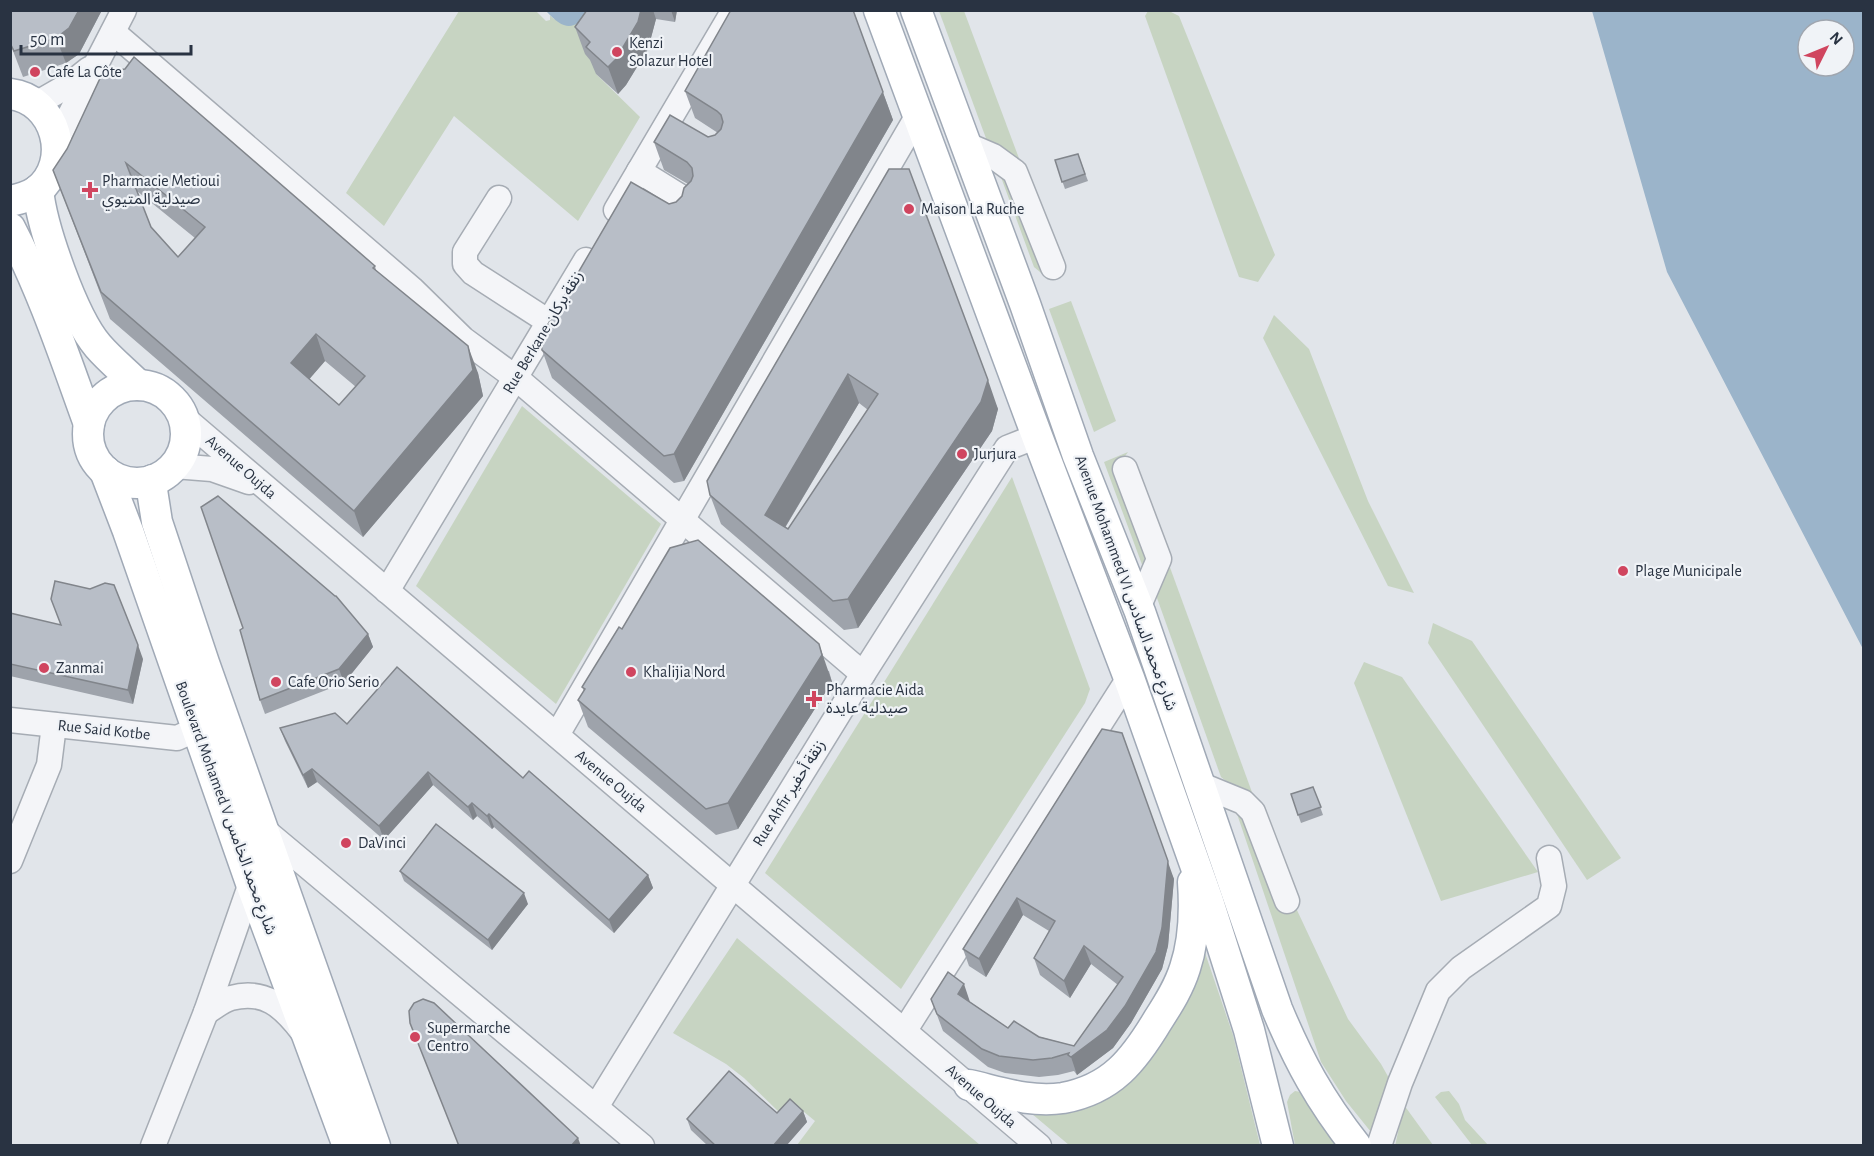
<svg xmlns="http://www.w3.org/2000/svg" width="1874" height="1156" font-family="'Alegreya Sans','Noto Sans Arabic',sans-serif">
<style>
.green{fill:#c7d4c2}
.water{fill:#9bb4ca;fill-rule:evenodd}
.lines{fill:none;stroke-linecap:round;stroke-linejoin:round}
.minor-casing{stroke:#a6acb4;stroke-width:27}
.major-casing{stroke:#a0a9b6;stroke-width:33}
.minor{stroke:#f4f5f8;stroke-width:24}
.major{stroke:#fff;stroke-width:30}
.wall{fill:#9ea3ab;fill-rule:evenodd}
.shaded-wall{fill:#81858b}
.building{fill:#b8bec7;stroke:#81858b;stroke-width:1.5;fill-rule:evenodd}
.poi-dot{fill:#d0455f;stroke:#f0f3f7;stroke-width:2}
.labels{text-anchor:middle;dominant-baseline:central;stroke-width:4.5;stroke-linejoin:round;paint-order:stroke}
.poi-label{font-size:16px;fill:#293342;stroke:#f0f3f7;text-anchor:start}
.street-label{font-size:16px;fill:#293342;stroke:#f0f3f7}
</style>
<rect width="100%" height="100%" fill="#e1e5ea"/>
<!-- green -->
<g class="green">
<path d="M459,11H536L546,21L550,20V15L554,19L579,24L600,69L596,74L640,117L578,221L454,116L384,226L346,193Z"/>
<path d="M939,11H964L1020,161L987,141Z"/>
<path d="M1148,11H1169L1179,16L1275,255L1258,282L1239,277L1145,16Z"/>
<path d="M998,169L1008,173L1052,272L1063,276L1046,277L1034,267Z"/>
<path d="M1071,301L1116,421L1094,432L1049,309Z"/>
<path d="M1274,315L1309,349L1368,501L1414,593L1388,586L1263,338Z"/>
<path d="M522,406L661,524L556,704L416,586Z"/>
<path d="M1128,452L1123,459L1151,560L1144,570L1104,462Z"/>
<path d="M1012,477L1090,689L1085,703L901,989L765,873Z"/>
<path d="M1168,562L1253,795L1237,790L1221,777L1157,598V590Z"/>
<path d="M1433,623L1472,641L1621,858L1587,880L1428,643Z"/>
<path d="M1364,662L1402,677L1538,872L1441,901L1354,683Z"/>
<path d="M1235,808L1248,816L1296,908L1348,1019L1381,1064L1390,1080L1385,1107L1371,1132L1346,1101L1321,1062Z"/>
<path d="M737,938L980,1145H797L815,1121L792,1102L781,1114L744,1078L726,1064L673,1033Z"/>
<path d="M1202,944L1233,1035L1260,1145H1069L1025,1108L1079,1104Z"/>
<path d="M1295,1091L1301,1092L1339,1145H1295L1287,1102L1290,1095Z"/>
<path d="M1449,1091L1459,1104L1465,1120L1488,1145H1472L1435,1097L1441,1092Z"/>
<path d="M1404,1105L1433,1145L1395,1146Z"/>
</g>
<!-- water -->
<g class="water">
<path d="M546,11H591C573,31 565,31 546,11Z"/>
<path d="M1592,11H1863V649L1667,272ZM1808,30H1844V66H1808Z"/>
</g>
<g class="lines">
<!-- minor casing -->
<g class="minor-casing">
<g id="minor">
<path d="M113,32L412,289L463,339L516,378L863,674"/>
<path d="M36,104L69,85L89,69"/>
<path d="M57,140L124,10"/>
<path d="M965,144L993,156L1015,172L1053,267"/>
<path d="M639,171L689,202"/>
<path d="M499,198L465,252V264L473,273L549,322"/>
<path d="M616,210L734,10"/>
<path d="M183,417L1039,1146"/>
<path d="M174,466L212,469L249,482"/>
<path d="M1125,469L1159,559L1138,608"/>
<path d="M387,591L586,260"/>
<path d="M10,720L177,738L197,729"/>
<path d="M557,735L918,115"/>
<path d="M1199,784L1243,802L1253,812L1287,901"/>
<path d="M263,829L642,1146"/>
<path d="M10,861L49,765L54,725"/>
<path d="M206,1012C214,1008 222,1000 231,998C264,989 283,1006 302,1031"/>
<path d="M905,1030L1129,678"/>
<path d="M596,1107L863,674L1007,448L1037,436"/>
<path d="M153,1146L206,1012L251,883"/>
<path d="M1379,1146L1400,1083L1438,991L1461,968L1549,906L1554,886L1549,858"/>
</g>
</g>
<!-- major casing -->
<g class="major-casing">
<g id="major">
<path d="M879,10L1037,436L1129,678L1208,901L1249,1030L1278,1146"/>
<path d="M916,10L1025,304L1078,456L1140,612L1277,1009C1299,1062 1320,1100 1356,1146"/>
<path d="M10,94C56,99 74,162 37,191C28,197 20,199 10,201"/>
<path d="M38,190C42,228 73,317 98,346C110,360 125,372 138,385"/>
<path d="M10,228C43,291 65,358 89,424"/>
<circle cx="137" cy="434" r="49"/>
<path d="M105,471L128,531L251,883L348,1146"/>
<path d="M153,480L152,490L157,522L204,663L375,1146"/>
<path d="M969,1085C1000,1092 1031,1103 1063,1098C1112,1089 1134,1060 1158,1020C1169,1003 1179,987 1185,968C1194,941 1195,910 1193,882"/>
</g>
</g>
<!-- minor -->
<use href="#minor" class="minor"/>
<!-- major -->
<use href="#major" class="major"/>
</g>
<!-- wall -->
<g class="wall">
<path d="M102,10L79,54L66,63L23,77L10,43Z"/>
<path d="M587,10H677L675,22L656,19L648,49L626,85L618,94L596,74L590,60L585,54L575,27Z"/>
<path d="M853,10L893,120L684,481L674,483L552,378L542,350L669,204L676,202L682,196L688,184L664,170L654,142L708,137L715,135L718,133L695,118L685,91Z"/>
<path d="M103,72L375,266L376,270L478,373L483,396L363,537L110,319L53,170L67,149ZM137,191L195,238L178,257L151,227ZM325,361L356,387L339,405L309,379Z"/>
<path d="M1078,154L1088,181L1065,189L1055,160Z"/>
<path d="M889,169L998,409L992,431L858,628L844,630L721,524L710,495ZM859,403L868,410L788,529L785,528Z"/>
<path d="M10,613L143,659L133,704L10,676Z"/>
<path d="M622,629L829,671L832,682L738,829L716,835L588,727L578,700L584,691L582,687Z"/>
<path d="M368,634L373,647L344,683L265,714L260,700Z"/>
<path d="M347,724L523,778L648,875L653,888L614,933L494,827L492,829L477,816L473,820L433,785L384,840L317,782L308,788L285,741L280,728Z"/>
<path d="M1102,729L1174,879L1168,946L1162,969L1131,1023L1113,1048L1077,1075L1074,1071L1058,1075L1039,1077L1005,1073L988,1067L943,1031L931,999L970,1002L1008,1028L1074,1046L1118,985L1091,964L1070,998L1040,975L1034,958L1049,931L1023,915L986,977L969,966L963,949Z"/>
<path d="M1313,787L1323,815L1301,823L1291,794Z"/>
<path d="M400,871L528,904L492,950L404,881Z"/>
<path d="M803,1111L807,1122L786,1146H708L691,1130L687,1119Z"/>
</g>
<!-- shaded-wall -->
<g class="shaded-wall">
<path d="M79,10H102L79,54L66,63L56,38Z"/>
<path d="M641,10H653L656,19L648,49L626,85L618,94L608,67Z"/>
<path d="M671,10H677L675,22Z"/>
<path d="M853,10L893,120L684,481L674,454Z"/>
<path d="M316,334L325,361L300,390L291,363Z"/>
<path d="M468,346L478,373L483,396L363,537L354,511Z"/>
<path d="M848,374L859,403L775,544L765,515Z"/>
<path d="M988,380L998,409L992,431L858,628L848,599Z"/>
<path d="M368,634L373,647L344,683L339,669Z"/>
<path d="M819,644L832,682L738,829L728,803Z"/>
<path d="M138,645L143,659L133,704L128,690Z"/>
<path d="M1122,733L1174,879L1168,946L1162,969L1131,1023L1113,1048L1077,1075L1071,1057L1156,952Z"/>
<path d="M312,769L317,782L308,788L303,775Z"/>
<path d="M428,772L433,785L384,840L379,826Z"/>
<path d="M472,803L477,816L473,820L468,807Z"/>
<path d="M489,814L494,827L492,829L487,816Z"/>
<path d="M648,875L653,888L614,933L609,920Z"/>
<path d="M524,893L528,904L492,950L488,940Z"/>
<path d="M1017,898L1023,915L986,977L979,959Z"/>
<path d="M1084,946L1091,964L1070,998L1064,981Z"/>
<path d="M964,984L970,1002L965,1011L958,994Z"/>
<path d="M803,1111L807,1122L786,1146H773Z"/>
<path d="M578,1138L581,1146H571Z"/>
</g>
<!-- building -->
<g class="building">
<path d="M10,10H79L69,28L56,38L14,51L10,43Z"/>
<path d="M587,10H641L638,22L616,59L608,67L586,47L590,42L575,27Z"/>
<path d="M731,10H853L883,92L674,454L664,456L542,350L540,338L631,182L669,204L676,202L682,196L684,188L691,181L693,176L692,168L687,162L654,142L670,115L708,137L715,135L721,129L723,122L721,115L717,111L685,91Z"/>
<path d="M134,57L375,266L373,268L468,346L473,370L354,511L101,292L53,170L67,149L103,72L125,69ZM126,163L205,227L178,257L151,227ZM316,334L365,376L339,405L291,363Z"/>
<path d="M1078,154L1085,174L1062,182L1055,160Z"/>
<path d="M889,169H909L988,380L981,402L848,599L833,601L710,495L707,481ZM848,374L878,394L788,529L765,515Z"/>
<path d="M218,496L335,596H336L368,634L339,669L260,700L240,630L243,628L201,507Z"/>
<path d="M698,540L819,644L822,655L728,803L706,809L578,700L585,689L582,687L619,627L622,629L670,548Z"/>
<path d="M55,581L90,589L105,583L114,585L138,645L128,690L10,664V613L61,625L51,599Z"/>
<path d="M397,667L523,778L529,771L648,875L609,920L489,814L487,816L472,803L468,807L428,772L379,826L312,769L303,775L280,728L335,713L347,724Z"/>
<path d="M1102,729L1122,733L1168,861L1162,928L1156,952L1125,1006L1107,1030L1071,1057L1068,1055L1069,1053L1052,1058L1033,1060L999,1056L982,1049L937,1014L931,999L948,972L964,984L958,994L1008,1028L1014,1021L1039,1037L1074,1046L1123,977L1084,946L1064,981L1034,958L1055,921L1017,898L979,959L963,949Z"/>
<path d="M1313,787L1321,807L1298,815L1291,794Z"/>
<path d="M436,824L524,893L488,940L400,871Z"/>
<path d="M423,999L434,1003L578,1138L571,1146H459L410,1023L409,1011L414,1003Z"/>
<path d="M729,1071L777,1113L790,1099L803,1111L773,1146H716L687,1119Z"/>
</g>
<!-- markers -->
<g class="poi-dot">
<circle cx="617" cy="52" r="6"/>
<circle cx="35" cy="72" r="6"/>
<path d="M87 181h6v6h6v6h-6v6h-6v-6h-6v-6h6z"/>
<circle cx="909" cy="209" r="6"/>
<circle cx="962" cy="454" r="6"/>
<circle cx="1623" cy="571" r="6"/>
<circle cx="44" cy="668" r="6"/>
<circle cx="631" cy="672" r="6"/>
<circle cx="276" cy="682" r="6"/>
<path d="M811 690h6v6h6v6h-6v6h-6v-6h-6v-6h6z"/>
<circle cx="346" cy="843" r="6"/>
<circle cx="415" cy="1037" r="6"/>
</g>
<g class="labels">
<!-- poi labels -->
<g class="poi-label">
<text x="629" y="43">Kenzi<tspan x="629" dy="18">Solazur Hotel</tspan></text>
<text x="47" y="72">Cafe La Côte</text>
<text x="102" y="181">Pharmacie Metioui<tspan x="102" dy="18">صيدلية المتيوي</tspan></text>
<text x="921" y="209">Maison La Ruche</text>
<text x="974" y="454">Jurjura</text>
<text x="1635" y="571">Plage Municipale</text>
<text x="56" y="668">Zanmai</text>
<text x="643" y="672">Khalijia Nord</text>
<text x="288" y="682">Cafe Orio Serio</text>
<text x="826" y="690">Pharmacie Aida<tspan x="826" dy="18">صيدلية عايدة</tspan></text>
<text x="358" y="843">DaVinci</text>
<text x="427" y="1028">Supermarche<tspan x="427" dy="18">Centro</tspan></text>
</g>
<!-- street labels -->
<g class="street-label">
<text transform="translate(543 332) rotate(-59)">Rue Berkane زنقة بركان</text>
<text transform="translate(241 467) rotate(41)">Avenue Oujda</text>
<text transform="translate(1126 583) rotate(70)">Avenue Mohammed VI شارع محمد السادس</text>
<text transform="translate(104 730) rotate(6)">Rue Said Kotbe</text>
<text transform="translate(611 781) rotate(40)">Avenue Oujda</text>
<text transform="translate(789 793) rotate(-58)">Rue Ahfir زنقة أحفير</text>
<text transform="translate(226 808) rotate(70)">Boulevard Mohamed V شارع محمد الخامس</text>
<text transform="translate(981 1096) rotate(41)">Avenue Oujda</text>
</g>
</g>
<!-- border -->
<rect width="1874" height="1156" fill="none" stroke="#293342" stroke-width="24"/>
<!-- north arrow -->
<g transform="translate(1826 48) rotate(47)"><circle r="28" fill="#f0f3f7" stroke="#a0a6af" stroke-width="1.5"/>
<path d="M0-4.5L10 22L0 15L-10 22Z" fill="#d0455f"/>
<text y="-9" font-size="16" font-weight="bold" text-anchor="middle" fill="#293342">N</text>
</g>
<!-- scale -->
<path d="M21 45v9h170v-9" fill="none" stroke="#293342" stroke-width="3"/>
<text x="30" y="45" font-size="18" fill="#293342" stroke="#f0f3f7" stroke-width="4.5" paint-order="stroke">50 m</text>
</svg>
